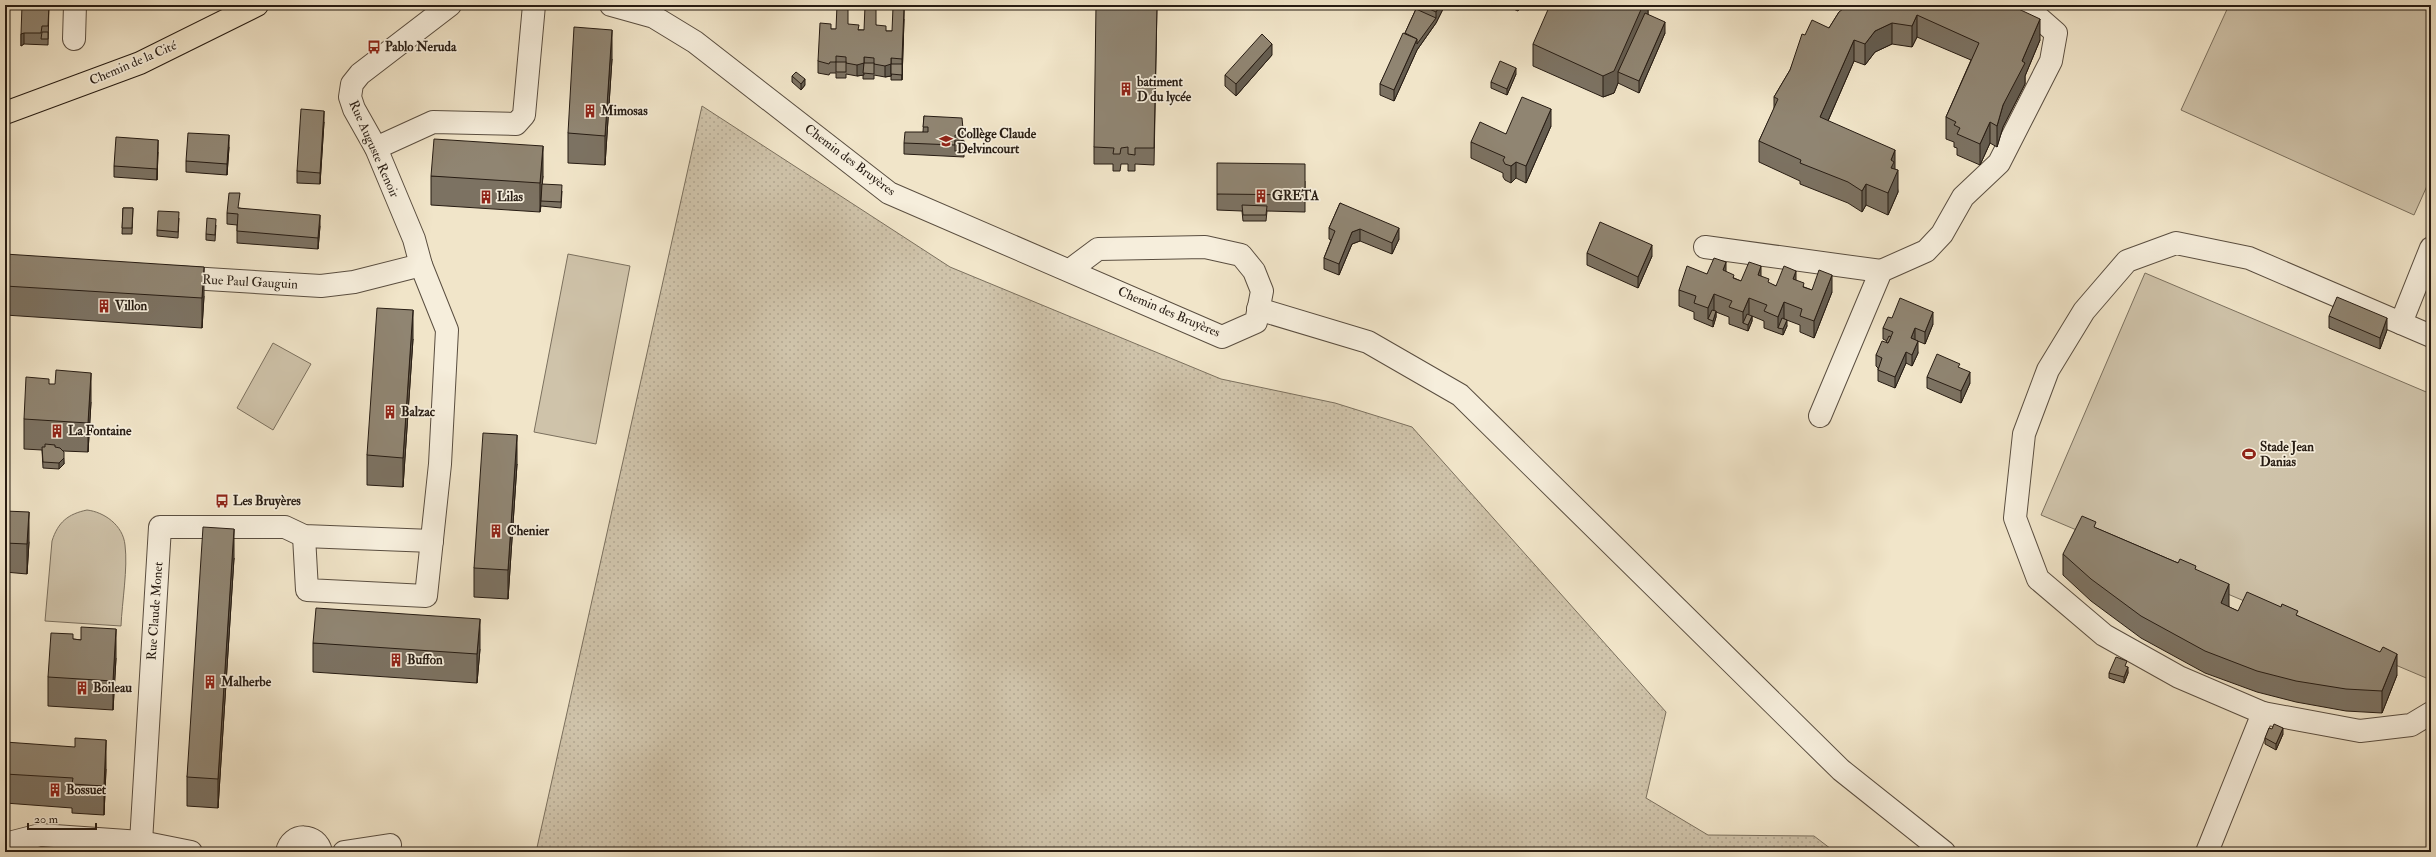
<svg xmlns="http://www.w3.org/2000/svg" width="2436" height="857" font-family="'IM FELL Double Pica',serif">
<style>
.grass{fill:url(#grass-dots);stroke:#7b705e}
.park{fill:#cfc3aa;stroke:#7b705e}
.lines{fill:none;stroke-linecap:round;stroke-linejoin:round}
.minor-casing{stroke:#5a4e40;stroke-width:24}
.major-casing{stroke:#271c13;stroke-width:24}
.minor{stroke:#f6eedc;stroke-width:22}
.major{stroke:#f1e5c9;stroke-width:22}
.wall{fill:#7c7262;stroke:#271c13}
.shaded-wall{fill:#655d50;stroke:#271c13}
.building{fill:#908572;stroke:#271c13}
.labels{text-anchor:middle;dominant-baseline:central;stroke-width:3.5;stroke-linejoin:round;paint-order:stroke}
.poi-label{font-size:13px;font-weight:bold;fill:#271c13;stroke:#f6eedc;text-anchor:start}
.street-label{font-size:13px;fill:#271c13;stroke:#f6eedc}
</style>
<defs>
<pattern id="grass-dots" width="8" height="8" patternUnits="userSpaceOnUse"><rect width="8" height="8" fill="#cfc3aa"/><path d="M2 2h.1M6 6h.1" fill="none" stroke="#b2a791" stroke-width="1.8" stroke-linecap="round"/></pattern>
</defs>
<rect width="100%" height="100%" fill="#f1e5c9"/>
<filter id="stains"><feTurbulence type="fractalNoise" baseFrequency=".005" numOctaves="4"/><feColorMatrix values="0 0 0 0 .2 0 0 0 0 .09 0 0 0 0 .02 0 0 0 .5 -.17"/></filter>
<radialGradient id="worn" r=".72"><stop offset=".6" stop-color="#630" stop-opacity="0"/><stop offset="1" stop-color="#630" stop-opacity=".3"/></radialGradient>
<!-- grass -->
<path class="grass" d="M702,106L950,267L1221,379L1335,403L1412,427L1666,712L1646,798L1708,835L1814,836L1835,852H536Z"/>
<!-- park -->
<g class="park">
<path d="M2229,5H2431V177L2414,215L2181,110Z"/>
<path d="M568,254L630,266L596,444L534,432Z"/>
<path d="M2145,273L2431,394V680L2041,515Z"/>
<path d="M273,343L311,364L273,430L237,408Z"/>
<path d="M87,510C104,512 123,525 125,545C128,568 122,602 121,626L45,621L52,541C58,522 68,514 87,510Z"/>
</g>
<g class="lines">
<!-- minor casing -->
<g class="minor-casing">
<g id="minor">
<path d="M611,5L654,17L695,42L889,193L1222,337L1256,322L1262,291L1254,271L1241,255L1205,247L1098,249L1070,270"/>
<path d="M74,39L75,5"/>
<path d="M376,148L433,122L516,124L524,115L534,5"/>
<path d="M1705,247L1881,271"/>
<path d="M174,277L321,286L354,282L421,265"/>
<path d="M1258,309L1368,342L1460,395L1841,770L1944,852"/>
<path d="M2401,323L2431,248"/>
<path d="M2431,336L2249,258L2176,243L2127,261L2084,311L2048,370L2024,434L2015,518L2038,579L2104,635L2179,677L2263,713L2360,731L2411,725L2431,713"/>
<path d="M1820,416L1881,271L1926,251L1942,234L1963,197L1999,163L2051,61L2056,33L2024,5"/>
<path d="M304,536L307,590L426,596L440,464L447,330L421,265L414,239L376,148L354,109L350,97L352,84L360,74L450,5"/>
<path d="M141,842L160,527H285L304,536L432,541"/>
<path d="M5,844L40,835L141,842L191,852"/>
<path d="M287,852C291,832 317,833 321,852"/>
<path d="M344,852L390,845"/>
<path d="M2207,852L2263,713"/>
</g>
</g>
<!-- major casing -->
<g class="major-casing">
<path id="major" d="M5,113L140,63L257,5"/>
</g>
<!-- minor -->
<use href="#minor" class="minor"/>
<!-- major -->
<use href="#major" class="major"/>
</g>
<!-- wall -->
<g class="wall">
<path d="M49,5L48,45L24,44L21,46V34Z"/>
<path d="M1157,5L1154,165L1135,164V171H1128V164H1121L1120,171H1113V164H1094V147Z"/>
<path d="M1416,5H1445L1436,23L1417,50L1394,101L1380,95V84L1405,33L1416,9Z"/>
<path d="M1504,5H1521L1518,11Z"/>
<path d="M1648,5V14L1665,33L1639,93L1618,83L1614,93L1603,97L1533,66V44Z"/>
<path d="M2010,5L2040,40L2025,76V84L2003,127L1997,147L1990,143L1980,165L1957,155V148L1954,147V142L1946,139V117L1971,60L1917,37L1912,47L1892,44L1875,52L1865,65L1854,61L1828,121L1895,169L1898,192L1888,215L1866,205L1862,212L1848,203L1800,184V181L1759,162V141L1774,109V97L1790,70L1805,35L1829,28L1839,12Z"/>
<path d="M904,19L902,80H891V73V76L885,77L874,75V79H863V75L857,76L846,74V78H836V73H830L829,75L818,73V61L831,29L864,30L876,25L886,31H892Z"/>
<path d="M1272,55L1236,96L1225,86V75Z"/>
<path d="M612,59L605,165L568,163V133Z"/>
<path d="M1516,74L1507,95L1491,88V82Z"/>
<path d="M792,76L805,85L801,90L792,82Z"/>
<path d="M924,116L963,129V141H961H964V157L904,154V143L923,132Z"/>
<path d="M324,122L320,184L297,183V171Z"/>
<path d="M1551,126L1526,183L1516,178L1511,183L1505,180L1503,177V173L1471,158V142L1506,134Z"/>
<path d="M229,147L227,175L186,172V161Z"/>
<path d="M158,152L157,180L114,177V166Z"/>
<path d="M431,176H543L542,184L562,191L561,208L541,206L540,212L431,205Z"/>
<path d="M1305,181V212L1267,211L1266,221H1243L1242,211L1217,210V194Z"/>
<path d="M1340,203L1399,239L1392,254L1360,241L1352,244L1339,275L1324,269V258L1331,240L1329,239V228Z"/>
<path d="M123,208H133L132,234H122Z"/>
<path d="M239,208L320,226L318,249L237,243V225L227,224V213Z"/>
<path d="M179,218L178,238L157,236V230Z"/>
<path d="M216,225L215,241L206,240V234Z"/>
<path d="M1587,253L1652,256L1638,288L1587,265Z"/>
<path d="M5,254L204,296L202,328L5,315Z"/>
<path d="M1726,272L1734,278L1741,281L1761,276L1769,283L1776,286L1796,281L1804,287L1812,290L1832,292L1814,338L1800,332V325L1784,319L1787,326L1783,335L1764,328V321L1752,316V321L1748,331L1729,324V317L1716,312V317L1713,327L1694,319V312L1679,306V290L1707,274Z"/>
<path d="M2329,316L2387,330L2380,349L2329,328Z"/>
<path d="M1892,318L1933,324L1925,344L1915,340L1918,353L1912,366L1906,363L1895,388L1878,381V368L1876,366V355L1887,341L1883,339V328Z"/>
<path d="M413,339L403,487L367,485V455Z"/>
<path d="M1927,377L1970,383L1961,403L1927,388Z"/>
<path d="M49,384L91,402L88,452L63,451L64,464L59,469L43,468L42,450L24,449V419Z"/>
<path d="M517,464L508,599L474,597V568Z"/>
<path d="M5,511L29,542L27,574L5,572Z"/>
<path d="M2096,528L2178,563L2196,570L2229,606V607L2238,611L2298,616L2397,675L2382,713L2346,711L2296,702L2257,692L2205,673L2141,638L2091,601L2063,575V554Z"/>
<path d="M234,558L218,808L187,806V777Z"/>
<path d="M73,639L81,640L116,658L113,710L48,706V677Z"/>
<path d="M313,643L480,649L477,683L313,672Z"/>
<path d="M2127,667L2128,673L2124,683L2109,678V673Z"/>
<path d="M2283,734L2276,750L2265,744V738Z"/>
<path d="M5,742L106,769L104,815L72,813V808L5,803Z"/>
</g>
<!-- shaded-wall -->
<g class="shaded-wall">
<path d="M1440,5H1445L1436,23L1417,50L1394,101V90L1417,39L1436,18V12Z"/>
<path d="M1518,5H1521L1518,11Z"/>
<path d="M1643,5H1648V16L1618,72V83L1614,93L1603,97V76Z"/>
<path d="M904,8V19L902,80V59Z"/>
<path d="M1917,15V37L1912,47V26Z"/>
<path d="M2040,19V40L2025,76V84L2003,127L1997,147V126L2003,105Z"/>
<path d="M1665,22V33L1639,93V81Z"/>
<path d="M1892,23V44L1875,52L1865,65V44L1875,31Z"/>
<path d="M612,30V59L605,165V136Z"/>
<path d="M24,33V44L21,46V34Z"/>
<path d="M1854,40V61L1820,139V117Z"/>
<path d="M1272,44V55L1236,96V84Z"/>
<path d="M864,57V75L857,76V65Z"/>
<path d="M891,58V76L885,77V66Z"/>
<path d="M1516,68V74L1507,95V89Z"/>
<path d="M805,79V85L801,90V84Z"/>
<path d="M1551,109V126L1526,183V166Z"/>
<path d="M324,111V122L320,184V173Z"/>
<path d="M1990,122V143L1980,165V144Z"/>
<path d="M229,135V147L227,175V164Z"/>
<path d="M158,140V152L157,180V169Z"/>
<path d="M543,146V176L540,212V183Z"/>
<path d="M1895,150V172L1898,170V192L1888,215V193L1891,160Z"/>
<path d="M1516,162V178L1511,183V166Z"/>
<path d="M1866,184V205L1862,212V191Z"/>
<path d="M320,215V226L318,249V238Z"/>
<path d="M1399,228V239L1392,254V243Z"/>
<path d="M1360,229V241L1352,244L1339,275V264L1352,232Z"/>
<path d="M1652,245V256L1638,288V277Z"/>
<path d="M1726,262V279L1723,270Z"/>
<path d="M1761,266V283L1758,275Z"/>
<path d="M204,267V296L202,328V298Z"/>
<path d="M1796,271V287L1793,279Z"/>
<path d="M1832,275V292L1814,338V321Z"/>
<path d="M1714,294V310L1708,319V308Z"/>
<path d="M1749,298V314L1743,323V312Z"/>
<path d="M1784,302V319L1778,328V317Z"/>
<path d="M413,310V339L403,487V458Z"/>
<path d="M1716,311V317L1713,327V321Z"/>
<path d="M1933,312V324L1925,344V332Z"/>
<path d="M1752,316V321L1748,331V325Z"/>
<path d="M2387,318V330L2380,349V338Z"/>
<path d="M1787,320V326L1783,335V329Z"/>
<path d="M1915,328V340L1911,338Z"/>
<path d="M1918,341V353L1912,366V355Z"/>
<path d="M1906,352V363L1895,388V377Z"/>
<path d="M1970,372V383L1961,403V391Z"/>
<path d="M91,373V402L88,452V423Z"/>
<path d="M517,435V464L508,599V570Z"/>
<path d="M64,458V464L59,469V463Z"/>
<path d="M29,512V542L27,574V544Z"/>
<path d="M234,529V558L218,808V779Z"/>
<path d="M2229,584V606L2221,625V603Z"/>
<path d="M480,619V649L477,683V654Z"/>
<path d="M116,629V658L113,710V681Z"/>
<path d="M2397,654V675L2382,713V691Z"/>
<path d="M2128,667V673L2124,683V677Z"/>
<path d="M2283,728V734L2276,750V744Z"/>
<path d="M106,740V769L104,815V786Z"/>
</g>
<!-- building -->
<g class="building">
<path d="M22,5H49L48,26H42L41,33H24L21,34Z"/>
<path d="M837,5L848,6V24L859,25L858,30H864L865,6L876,7V25L886,26V31H892L893,7L904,8L902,59L891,58V64L885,66L874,64V58L864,57V63L857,65L846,63V57L836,56V62H830L829,64L818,61L820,23L831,24V29H836Z"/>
<path d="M1096,5H1157L1154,148H1135V155L1128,154V147L1121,148L1120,154H1113L1114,148L1094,147Z"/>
<path d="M1421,5H1440L1436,12Z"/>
<path d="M1550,5H1643L1614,71L1603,76L1533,44Z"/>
<path d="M1848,5H2010L2040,19L2022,61L2025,63L2003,105L1997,126L1990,122L1980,144L1957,134L1960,128L1954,125L1956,122L1946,117L1979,43L1917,15L1912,26L1892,23L1875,31L1865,44L1854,40L1820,117L1895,150L1891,160L1894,162L1891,168L1898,170L1888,193L1866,184L1862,191L1848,182L1800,163L1801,160L1759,141L1778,99L1774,97L1790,70L1802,34L1805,35L1812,20L1829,28L1839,12Z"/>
<path d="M1416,9L1436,18L1417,44V39L1405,33Z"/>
<path d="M1645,13L1665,22L1639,81L1618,72Z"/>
<path d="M574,27L612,30L605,136L568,133Z"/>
<path d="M42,32H48V39H41Z"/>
<path d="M1403,33L1417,39L1394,90L1380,84Z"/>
<path d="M1262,34L1272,44L1236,84L1225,75Z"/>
<path d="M1500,61L1516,68L1507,89L1491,82Z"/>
<rect x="836" y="62" width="10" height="10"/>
<path d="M864,63H874V74L863,73Z"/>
<path d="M891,64H902V75L891,74Z"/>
<path d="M796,72L805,79L801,84L792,76Z"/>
<path d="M1522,97L1551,109L1526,166L1516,162L1511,166L1505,164L1503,160L1505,157L1471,142L1480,122L1506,134Z"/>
<path d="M301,109L324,111L320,173L297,171Z"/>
<path d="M924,116L962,118L963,129H961V135H955V145L904,143L905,132H928V127H923Z"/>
<path d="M188,133L229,135L227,164L186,161Z"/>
<path d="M116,137L158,140L157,169L114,166Z"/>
<path d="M434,139L543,146L540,183L431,176Z"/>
<rect x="955" y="141" width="9" height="10"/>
<path d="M1217,163L1305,164V195L1217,194Z"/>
<path d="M542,184L562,185L561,202L541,201Z"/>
<path d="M229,193H240L238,208L320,215L318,238L237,231L238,214L227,213Z"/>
<path d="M1340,203L1399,228L1392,243L1360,229L1352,232L1339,264L1324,258L1335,231L1329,228Z"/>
<path d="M1242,205L1267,206L1266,215H1243Z"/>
<path d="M123,208H133L132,228H122Z"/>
<path d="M158,211L179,212L178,232L157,230Z"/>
<path d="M207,218L216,219L215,235L206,234Z"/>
<path d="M1600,222L1652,245L1638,277L1587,253Z"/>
<path d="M5,254L204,267L202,298L5,286Z"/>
<path d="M1714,258L1726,262L1723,270L1734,275L1733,278L1741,281L1749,262L1761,266L1758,275L1769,279L1768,282L1776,286L1784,266L1796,271L1793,279L1804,283L1803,287L1812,290L1819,270L1832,275L1814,321L1800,316L1802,309L1784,302L1778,317L1764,311L1767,305L1749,298L1743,312L1729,307L1732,301L1714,294L1708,308L1694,303L1696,296L1679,290L1687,266L1707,274Z"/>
<path d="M2337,297L2387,318L2380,338L2329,316Z"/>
<path d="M1900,298L1933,312L1925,332L1915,328L1911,338L1918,341L1912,355L1906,352L1895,377L1878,370L1882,358L1876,355L1882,341L1888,343L1893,332L1883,328L1888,317L1892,318Z"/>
<path d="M377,308L413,310L403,458L367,455Z"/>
<path d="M1712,310L1716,311L1713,321L1708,319Z"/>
<path d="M1747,314L1752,316L1748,325L1743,323Z"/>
<path d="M1782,318L1787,320L1783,329L1778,328Z"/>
<path d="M1889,336L1891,337L1888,343L1886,342Z"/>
<path d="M1937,354L1960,364L1958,367L1970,372L1961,391L1927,377Z"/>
<path d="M56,370L91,373L88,423L24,419L26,377L49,379V384H55Z"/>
<path d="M483,433L517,435L508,570L474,568Z"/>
<path d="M45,444L55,445V447L60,448L64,452V458L59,463L43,462L42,447H45Z"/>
<path d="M5,511L29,512L27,544L5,543Z"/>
<path d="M2082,516L2096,522L2094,527L2178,563L2180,559L2196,566L2195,569L2229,584L2221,603L2238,611L2247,592L2281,607L2282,604L2298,611L2296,615L2380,652L2383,647L2397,654L2382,691L2346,689L2296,681L2257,671L2205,651L2141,616L2091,579L2063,554Z"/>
<path d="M203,527L234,529L218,779L187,777Z"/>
<path d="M316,608L480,619L477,654L313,643Z"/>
<path d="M81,627L116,629L113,681L48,677L51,633L73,634V639L81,640Z"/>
<path d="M2116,657L2127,661L2125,666L2128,667L2124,677L2109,673Z"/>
<path d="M2274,724L2283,728L2276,744L2265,738L2269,728L2272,729Z"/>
<path d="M75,738L106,740L104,786L72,784L73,778L5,774V742L75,747Z"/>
</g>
<!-- icons -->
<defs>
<g id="bus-bare" transform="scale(1.08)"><path d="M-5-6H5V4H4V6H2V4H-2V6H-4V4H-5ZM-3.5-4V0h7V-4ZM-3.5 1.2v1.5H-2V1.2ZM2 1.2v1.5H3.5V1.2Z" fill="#8f2418" stroke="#f6eedc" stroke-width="2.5" paint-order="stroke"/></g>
<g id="building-bare" transform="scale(1.08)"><path d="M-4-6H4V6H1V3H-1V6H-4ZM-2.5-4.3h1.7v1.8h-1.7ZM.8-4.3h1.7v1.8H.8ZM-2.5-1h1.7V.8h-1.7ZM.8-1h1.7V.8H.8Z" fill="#8f2418" stroke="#f6eedc" stroke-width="2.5" paint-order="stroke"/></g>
<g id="school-bare" transform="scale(1.08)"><path d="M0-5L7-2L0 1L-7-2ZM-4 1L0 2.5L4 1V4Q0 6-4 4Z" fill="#8f2418" stroke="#f6eedc" stroke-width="2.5" paint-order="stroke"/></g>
<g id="stadium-bare" transform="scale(1.08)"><path d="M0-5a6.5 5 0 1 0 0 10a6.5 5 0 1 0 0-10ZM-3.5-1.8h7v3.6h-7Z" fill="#8f2418" stroke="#f6eedc" stroke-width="2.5" paint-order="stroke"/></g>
</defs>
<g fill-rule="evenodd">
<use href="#bus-bare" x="374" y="47"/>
<use href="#building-bare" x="1126" y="89"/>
<use href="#building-bare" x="590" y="111"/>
<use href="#school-bare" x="946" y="141"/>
<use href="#building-bare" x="1261" y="196"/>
<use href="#building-bare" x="486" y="197"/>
<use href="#building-bare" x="104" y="306"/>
<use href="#building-bare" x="390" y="412"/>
<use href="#building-bare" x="57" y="431"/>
<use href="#stadium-bare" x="2249" y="454"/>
<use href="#bus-bare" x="222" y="501"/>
<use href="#building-bare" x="496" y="531"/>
<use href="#building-bare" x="396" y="660"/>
<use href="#building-bare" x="210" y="682"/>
<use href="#building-bare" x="82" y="688"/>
<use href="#building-bare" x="55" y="790"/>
</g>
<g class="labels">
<!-- poi labels -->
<g class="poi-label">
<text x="385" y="47">Pablo Neruda</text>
<text x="1137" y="82">batiment<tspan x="1137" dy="15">D du lycée</tspan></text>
<text x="601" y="111">Mimosas</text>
<text x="957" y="134">Collège Claude<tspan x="957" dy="15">Delvincourt</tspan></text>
<text x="1272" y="196">GRETA</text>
<text x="497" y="197">Lilas</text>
<text x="115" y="306">Villon</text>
<text x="401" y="412">Balzac</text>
<text x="68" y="431">La Fontaine</text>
<text x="2260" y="447">Stade Jean<tspan x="2260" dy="15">Danias</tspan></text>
<text x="233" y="501">Les Bruyères</text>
<text x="507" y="531">Chenier</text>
<text x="407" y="660">Buffon</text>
<text x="221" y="682">Malherbe</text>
<text x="93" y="688">Boileau</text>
<text x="66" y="790">Bossuet</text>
</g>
<!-- street labels -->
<g class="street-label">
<text transform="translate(133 63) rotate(-23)">Chemin de la Cité</text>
<text transform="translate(374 149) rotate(66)">Rue Auguste Renoir</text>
<text transform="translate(850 160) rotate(37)">Chemin des Bruyères</text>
<text transform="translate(250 282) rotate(3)">Rue Paul Gauguin</text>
<text transform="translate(1169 312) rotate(23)">Chemin des Bruyères</text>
<text transform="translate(155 611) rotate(-86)">Rue Claude Monet</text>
</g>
</g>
<!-- margin -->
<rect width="2436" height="857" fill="none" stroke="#f1e5c9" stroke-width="20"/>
<rect x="6" y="6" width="2424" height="845" fill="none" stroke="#271c13" stroke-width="2"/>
<rect x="10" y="10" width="2416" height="837" fill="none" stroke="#271c13"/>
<!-- scale -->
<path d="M28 823v6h68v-6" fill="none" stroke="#271c13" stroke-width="2"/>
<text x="34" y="823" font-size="12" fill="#271c13" stroke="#f6eedc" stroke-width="3" paint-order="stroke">20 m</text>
<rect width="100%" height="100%" filter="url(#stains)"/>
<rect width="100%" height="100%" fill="url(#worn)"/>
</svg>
